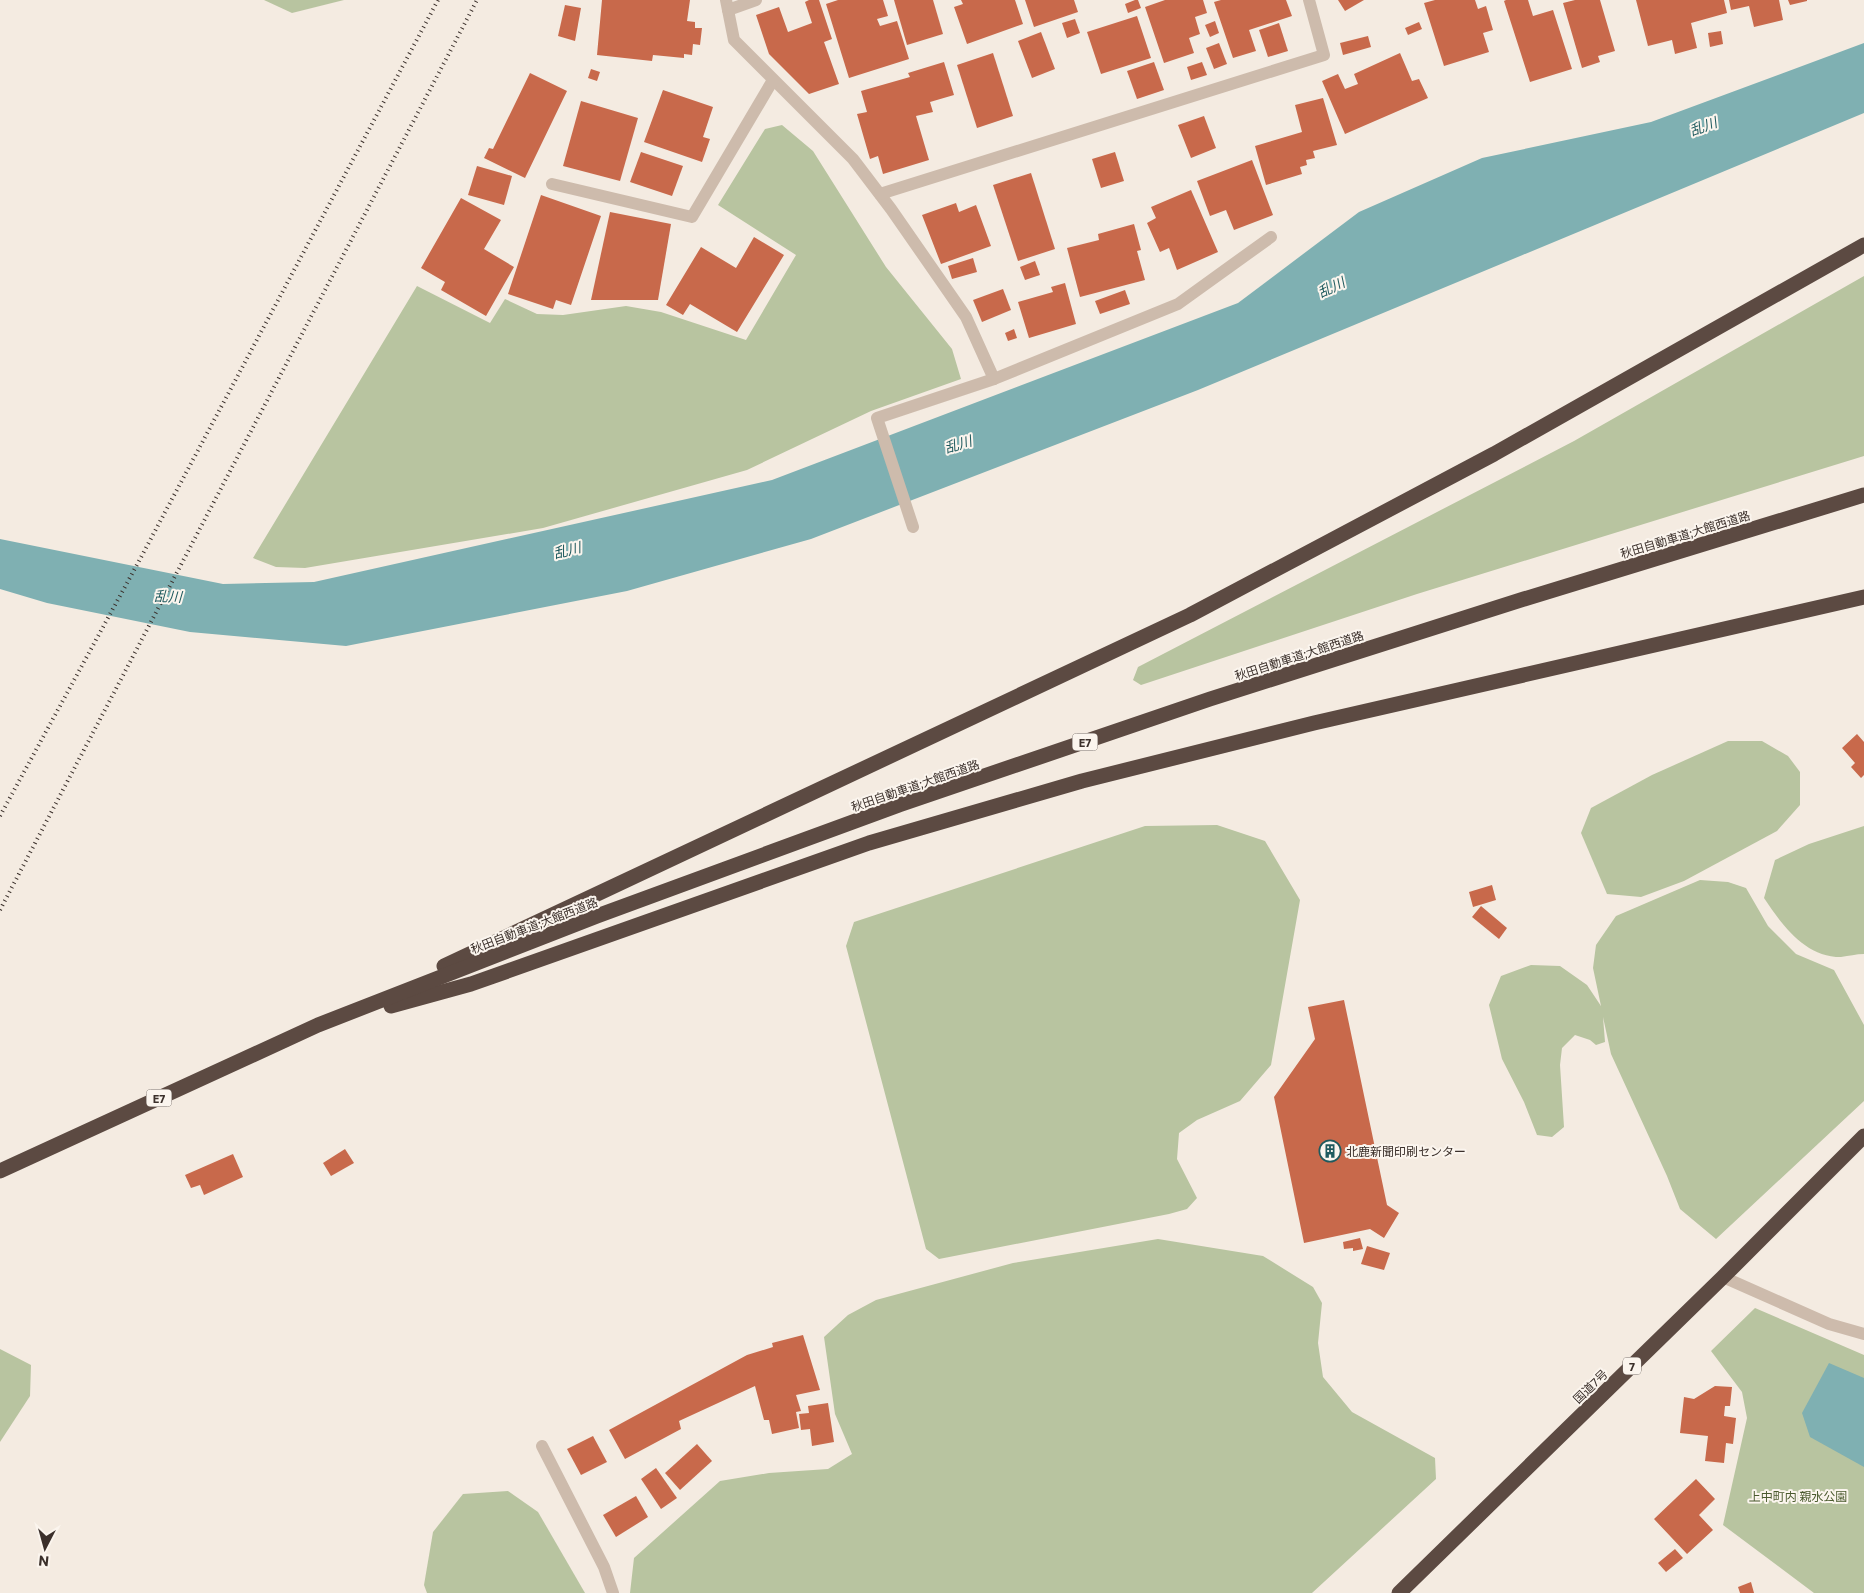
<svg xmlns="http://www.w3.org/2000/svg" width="1864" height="1593" font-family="Commissioner,'Noto Sans JP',sans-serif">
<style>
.green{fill:#b8c4a0}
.water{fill:#7fb0b2}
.building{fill:#c8694b}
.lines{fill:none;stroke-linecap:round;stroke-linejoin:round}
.lane{stroke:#cdbbac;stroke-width:12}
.street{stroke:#cdbbac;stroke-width:12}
.highway{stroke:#5c4a42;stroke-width:15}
.rail{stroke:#3b302b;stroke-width:4;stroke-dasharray:1 4;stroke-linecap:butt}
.labels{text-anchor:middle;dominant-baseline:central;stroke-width:4;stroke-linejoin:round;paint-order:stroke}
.shield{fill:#fbf5ee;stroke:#756b66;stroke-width:1}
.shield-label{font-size:11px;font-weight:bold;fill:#3b302b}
.street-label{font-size:12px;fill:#3b302b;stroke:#fbf5ee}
.poi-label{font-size:12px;fill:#3b302b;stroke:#fbf5ee;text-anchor:start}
.park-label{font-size:12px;fill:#4a5a2e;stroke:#fbf5ee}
.water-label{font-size:14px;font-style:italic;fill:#1f5a5e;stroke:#fbf5ee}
</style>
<rect width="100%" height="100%" fill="#f4ebe1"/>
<!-- green -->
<g class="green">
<path d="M264,0H344L292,13Z"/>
<path d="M782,125L813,151L886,267L952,349L961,379L871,411L747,470L543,528L305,568L276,567L253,558L417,286L490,323L505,299L537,314L563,315L626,306L661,312L746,340L796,255L718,205L765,129Z"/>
<path d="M1864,276V456L1417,594L1141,685L1133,680L1138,667L1574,441Z"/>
<path d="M1728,741H1762L1788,756L1800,772V805L1777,831L1684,881L1641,897L1607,894L1581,833L1591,808L1652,775Z"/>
<path d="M1217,825L1265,841L1300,900L1271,1065L1240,1101L1197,1120L1179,1133L1177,1159L1197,1198L1187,1209L1169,1214L939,1259L926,1249L846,946L854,922L1145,826Z"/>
<path d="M1864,826V954C1856,954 1849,956 1841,957C1805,957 1782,925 1764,898L1775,860L1809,844Z"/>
<path d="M1700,880L1728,882L1746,888L1768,926L1796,954L1834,970L1864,1025V1101L1716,1239L1680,1209L1667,1176L1611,1054L1603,1017L1605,1042L1596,1045L1590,1040L1575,1035L1562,1048L1560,1065L1564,1127L1552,1137L1537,1135L1524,1102L1502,1059L1489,1005L1501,976L1531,965L1560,966L1587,985L1601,1006L1593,968L1596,945L1616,916Z"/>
<path d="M1158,1239L1263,1256L1313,1287L1322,1303L1318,1343L1323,1377L1352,1412L1435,1458L1436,1479L1312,1593H630L634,1558L720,1481L769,1473L828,1469L852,1454L835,1414L824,1337L848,1315L876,1300L1013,1263Z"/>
<path d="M1755,1308L1864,1355V1593H1814L1723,1525L1747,1418L1742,1392L1711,1351Z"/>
<path d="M0,1349L31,1365L30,1396L0,1442Z"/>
<path d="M508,1491L538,1512L585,1593H427L424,1585L433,1532L463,1494Z"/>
</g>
<!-- water -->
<g class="water">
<path d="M1864,43V113L1198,390L811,539L627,591L346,646L190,632L47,603L0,589V539L223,584L314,582L772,480L1238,303L1359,212L1482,158L1651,122Z"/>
<path d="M1829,1363L1864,1378V1467L1810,1437L1802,1413Z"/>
</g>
<!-- building -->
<g class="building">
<path d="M602,0H690L687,21L695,22V28H702L700,45L693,44L692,55L684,54V58L653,55L652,61L597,55Z"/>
<path d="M809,0H819L832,39L824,42L839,84L809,94L769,54L756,15L779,7L788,32L812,23L805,2Z"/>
<path d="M838,0H883L888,16L877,19L880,26L897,21L909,59L849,78L826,4Z"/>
<path d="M894,0H933L943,34L907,45Z"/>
<path d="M961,0H1015L1023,24L967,44L954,7L963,4Z"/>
<path d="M1025,0H1074L1078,12L1034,27Z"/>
<path d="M1135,0H1138L1141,8L1128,13L1125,4Z"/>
<path d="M1165,0H1203L1207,13L1195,17L1200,34L1189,38L1194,53L1164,63L1145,7Z"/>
<path d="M1221,0H1286L1292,16L1249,30L1256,51L1233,58L1214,2Z"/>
<path d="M1338,0H1364L1345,11Z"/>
<path d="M1435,0H1475L1478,9L1486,6L1493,30L1483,33L1489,52L1444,66L1424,3Z"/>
<path d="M1506,0H1528L1533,16L1553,10L1572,69L1530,82L1504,1Z"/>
<path d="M1575,0H1600L1615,51L1598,56L1600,62L1582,68L1563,3Z"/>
<path d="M1636,0H1724L1727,13L1691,23L1697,48L1675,54L1672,40L1648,46Z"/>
<path d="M1729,0H1779L1783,20L1754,27L1749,6L1731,10Z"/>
<path d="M1788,0H1807V1L1790,5Z"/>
<path d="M565,5L581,8L575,41L558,36Z"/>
<path d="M1137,16L1151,58L1101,74L1087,32Z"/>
<path d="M1075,19L1080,33L1067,38L1062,23Z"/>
<path d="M1215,21L1219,33L1210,37L1205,25Z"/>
<path d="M1419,22L1422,29L1408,35L1405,28Z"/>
<path d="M1279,23L1288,51L1268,57L1259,30Z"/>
<path d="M1721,31L1723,44L1710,47L1708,33Z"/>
<path d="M1041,32L1055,69L1032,78L1018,41Z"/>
<path d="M1368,36L1371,47L1343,55L1340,43Z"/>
<path d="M1219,43L1227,64L1214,69L1206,48Z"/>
<path d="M993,53L1013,116L977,128L957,65Z"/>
<path d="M1400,53L1412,81L1419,79L1428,98L1345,134L1322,81L1338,74L1345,89L1358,84L1354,74Z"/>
<path d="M944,62L954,95L930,102L933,112L916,116L929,160L883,174L878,156L870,159L857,114L867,112L861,91L910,77L908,73Z"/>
<path d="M1154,62L1164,90L1137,99L1127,71Z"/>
<path d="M1202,62L1207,75L1191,80L1187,67Z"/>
<path d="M591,69L600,72L597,81L588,78Z"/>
<path d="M530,73L567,91L525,178L484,158L489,148L493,149Z"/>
<path d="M663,90L713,107L703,137L710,139L702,162L644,142Z"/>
<path d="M1323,98L1337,145L1313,151L1315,158L1306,160L1307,165L1300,167L1302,174L1266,185L1255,146L1302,132L1295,105Z"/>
<path d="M581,101L638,118L620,181L563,166Z"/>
<path d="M1204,116L1216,148L1191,158L1178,125Z"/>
<path d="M641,152L683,166L672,196L630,182Z"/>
<path d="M1115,152L1124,181L1101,188L1092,159Z"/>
<path d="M1252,160L1273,215L1234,230L1226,210L1210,216L1197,181Z"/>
<path d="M477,166L512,176L504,205L468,195Z"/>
<path d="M1031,173L1055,249L1018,261L993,185Z"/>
<path d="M1191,190L1218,252L1177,270L1169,248L1160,252L1147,223L1156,218L1151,207Z"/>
<path d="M541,195L601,216L571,305L556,300L553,309L508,294Z"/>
<path d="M461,198L501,220L484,249L514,267L486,316L441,290L445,282L421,268Z"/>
<path d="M956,203L959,212L976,205L991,246L941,264L922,215Z"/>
<path d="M610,212L671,224L658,300H591Z"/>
<path d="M1134,224L1141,250L1137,251L1145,280L1080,297L1067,248L1099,240L1098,234Z"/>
<path d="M754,237L784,255L737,332L690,304L683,315L666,305L701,247L736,268Z"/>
<path d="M973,258L977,272L952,279L948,266Z"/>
<path d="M1035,261L1040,275L1025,280L1020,267Z"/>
<path d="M1065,283L1076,324L1029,338L1018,302L1053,292L1051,287Z"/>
<path d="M1003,289L1011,310L982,322L973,300Z"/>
<path d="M1125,290L1130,304L1100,314L1095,301Z"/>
<path d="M1014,329L1017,338L1008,341L1005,333Z"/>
<path d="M1857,734L1864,742V775L1861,778L1851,767L1855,763L1842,748Z"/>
<path d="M1492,885L1496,900L1473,907L1469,892Z"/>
<path d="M1481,906L1507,928L1499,939L1472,917Z"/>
<path d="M1344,1000L1387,1205L1399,1213L1384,1238L1370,1229L1304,1243L1274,1097L1315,1039L1308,1007Z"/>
<path d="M345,1149L354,1163L331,1176L323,1163Z"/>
<path d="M233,1154L243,1177L204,1195L200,1185L191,1188L185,1175Z"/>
<path d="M1360,1238L1363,1249L1353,1251V1248L1344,1249L1343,1242Z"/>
<path d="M1367,1246L1390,1253L1384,1270L1361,1264Z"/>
<path d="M803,1335L820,1390L796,1395L801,1411L796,1412L799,1428L772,1434L769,1420H764L755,1386L679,1421L681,1429L625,1459L609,1430L747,1355L773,1347L772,1343Z"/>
<path d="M1715,1386L1732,1387L1730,1406H1725L1724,1416L1736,1418L1733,1444L1726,1443L1724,1463L1705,1461L1708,1436L1680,1433L1684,1397L1694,1399Z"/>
<path d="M828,1403L834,1442L812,1446L810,1429L801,1430L799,1414L809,1413L808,1406Z"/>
<path d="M593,1436L607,1462L581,1475L567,1449Z"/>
<path d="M697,1444L712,1461L680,1490L665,1473Z"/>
<path d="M656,1468L677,1498L661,1509L641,1479Z"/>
<path d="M1696,1479L1715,1499L1699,1515L1713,1530L1687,1554L1654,1519Z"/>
<path d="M636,1496L648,1517L616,1537L603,1515Z"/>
<path d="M1675,1549L1683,1558L1666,1572L1658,1563Z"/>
<path d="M1751,1582L1754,1593H1740L1738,1587Z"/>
</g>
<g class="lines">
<!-- lane -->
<path class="lane" d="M542,1446L604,1567L613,1593"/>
<!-- street -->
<g class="street">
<path d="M726,0L734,40L853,159L891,209L966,317L994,379"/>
<path d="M728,10L756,0"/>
<path d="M552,184L692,217L773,80"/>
<path d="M880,194L1324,55L1309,0"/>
<path d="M913,527L877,418L994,379L1178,304L1271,237"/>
<path d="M1723,1277L1829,1324L1864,1334"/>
</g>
<!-- highway -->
<g class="highway">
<path d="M444,966L1190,615L1494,454L1864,245"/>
<path d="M391,1006L471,984L869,843L1082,781L1314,723L1864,597"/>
<path d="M0,1171L318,1025L597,916L899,805L1210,699L1524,599L1864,495"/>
<path d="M1399,1593L1723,1277L1864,1136"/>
</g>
<!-- rail -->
<g class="rail">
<path d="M0,816L139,561L438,0"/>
<path d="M0,910L477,0"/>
</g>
</g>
<!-- icons -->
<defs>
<g id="building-ring" transform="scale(1.125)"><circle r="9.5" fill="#fbf5ee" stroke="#1f5a5e" stroke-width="1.5"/><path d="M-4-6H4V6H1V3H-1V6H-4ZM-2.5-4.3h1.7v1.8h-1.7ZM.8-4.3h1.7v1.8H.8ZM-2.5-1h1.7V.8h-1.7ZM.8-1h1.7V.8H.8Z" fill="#1f5a5e"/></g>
</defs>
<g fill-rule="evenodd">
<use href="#building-ring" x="1330" y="1151"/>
</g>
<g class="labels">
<!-- shield labels -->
<g class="shield">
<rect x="1072.5" y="733.5" width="25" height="17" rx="4"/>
<rect x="146.5" y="1089.5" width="25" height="17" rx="4"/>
<rect x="1623" y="1357.5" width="18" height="17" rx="4"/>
</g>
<g class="shield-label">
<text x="1085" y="742">E7</text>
<text x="159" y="1098">E7</text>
<text x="1632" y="1366">7</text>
</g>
<!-- street labels -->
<g class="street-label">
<text transform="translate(1685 534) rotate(-17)">秋田自動車道;大館西道路</text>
<text transform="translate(1299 655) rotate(-18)">秋田自動車道;大館西道路</text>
<text transform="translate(915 785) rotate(-19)">秋田自動車道;大館西道路</text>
<text transform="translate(534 925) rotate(-21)">秋田自動車道;大館西道路</text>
<text transform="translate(1590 1386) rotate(-44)">国道7号</text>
</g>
<!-- poi labels -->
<g class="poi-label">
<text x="1346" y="1151">北鹿新聞印刷センター</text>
</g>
<!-- park labels -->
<g class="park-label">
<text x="1798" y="1496">上中町内 親水公園</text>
</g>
<!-- water labels -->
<g class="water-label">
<text transform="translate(1703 126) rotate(-20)">乱川</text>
<text transform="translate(1331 287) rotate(-26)">乱川</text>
<text transform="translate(958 444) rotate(-17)">乱川</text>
<text transform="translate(567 550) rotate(-14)">乱川</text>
<text transform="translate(168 596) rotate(2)">乱川</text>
</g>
</g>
<!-- north arrow -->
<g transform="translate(45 1548) rotate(186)" stroke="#fbf5ee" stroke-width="4" paint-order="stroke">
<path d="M0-4L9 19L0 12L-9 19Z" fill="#3b302b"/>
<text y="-8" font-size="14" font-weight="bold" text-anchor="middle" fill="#3b302b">N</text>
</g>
</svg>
